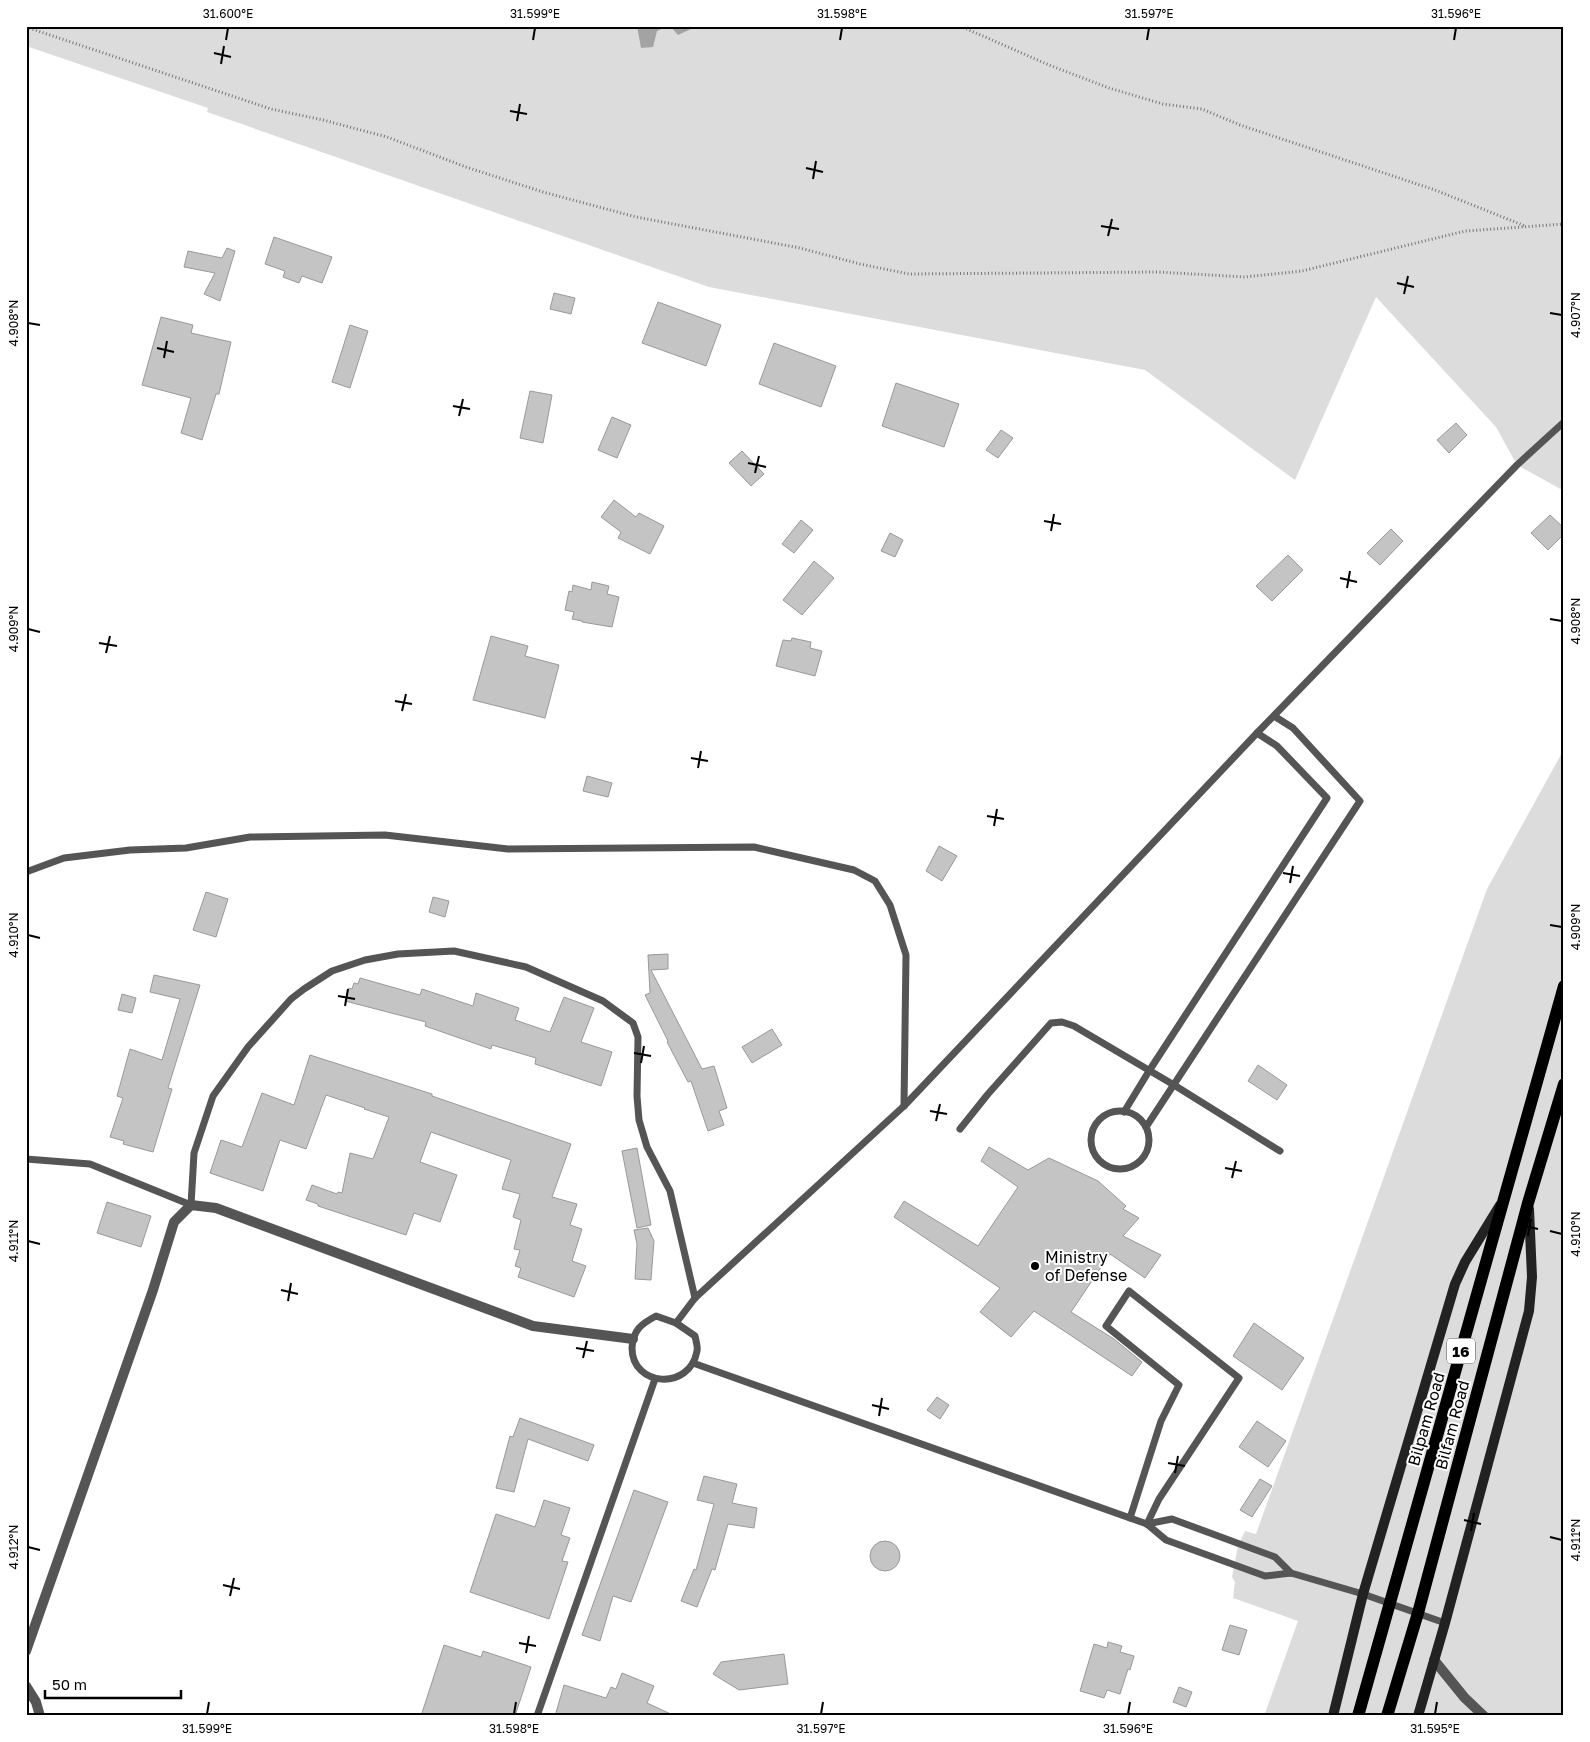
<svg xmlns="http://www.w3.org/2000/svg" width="1590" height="1742" font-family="'Golos Text',sans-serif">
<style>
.green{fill:#dcdcdc}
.water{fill:#a3a3a3}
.building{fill:#c4c4c4;stroke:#999}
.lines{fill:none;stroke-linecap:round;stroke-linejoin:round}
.path{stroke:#777;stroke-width:3;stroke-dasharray:1 2.5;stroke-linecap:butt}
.lane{stroke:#555;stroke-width:7}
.street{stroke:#555;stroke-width:10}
.secondary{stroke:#222;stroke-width:10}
.primary{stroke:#000;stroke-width:12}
.ticks{fill:none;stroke:#000;stroke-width:2}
.poi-dot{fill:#000;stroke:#fff;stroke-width:2}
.labels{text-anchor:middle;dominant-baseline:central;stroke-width:4;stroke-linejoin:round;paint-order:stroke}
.shield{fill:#fff;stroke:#4c4c4c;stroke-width:1}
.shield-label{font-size:15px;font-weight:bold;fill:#000}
.poi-label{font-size:16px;fill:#000;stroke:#fff;text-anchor:start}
.street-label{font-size:16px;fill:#000;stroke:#fff}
.neatline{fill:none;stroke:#000;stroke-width:2}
.ticks-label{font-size:12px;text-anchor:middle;fill:#000}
</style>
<rect width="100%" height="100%" fill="#fff"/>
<!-- green -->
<g class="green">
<path d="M26,26H1564V491L1517,465L1496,427L1376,297L1295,480L1145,370L709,287L207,112L208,108L26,46Z"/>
<path d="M1564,749V1716H1264L1298,1621L1233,1598L1235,1582L1232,1577L1238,1546L1245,1531L1256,1534L1487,889Z"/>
</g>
<!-- water -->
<g class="water">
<path d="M637,26H668L657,31L653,47L641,48Z"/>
<path d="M670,26H690L691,29L678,35Z"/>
</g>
<!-- building -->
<g class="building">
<path d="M274,237L332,257L322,283L302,276L299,283L283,277L285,271L265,264Z"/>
<path d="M227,248L235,251L220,301L204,294L215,273L184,267L188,251L222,258Z"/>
<path d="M554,293L575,298L571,314L550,309Z"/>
<path d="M658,302L721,325L706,366L642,343Z"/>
<path d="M161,317L193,325L191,333L231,342L219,394H216L202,440L181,433L191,398L142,385Z"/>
<path d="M350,325L368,331L350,388L332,382Z"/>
<path d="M774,343L836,366L821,407L759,384Z"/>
<path d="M896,383L959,404L944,447L882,426Z"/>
<path d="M530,391L552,395L543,443L520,438Z"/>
<path d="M612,417L631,425L617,458L598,450Z"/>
<path d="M1456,423L1467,435L1449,453L1437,440Z"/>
<path d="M1001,430L1013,438L998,458L986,450Z"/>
<path d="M742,451L764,474L751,486L729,463Z"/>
<path d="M614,500L636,517L639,513L664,526L650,554L618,538L621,532L601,517Z"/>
<path d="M1550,515L1564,528V534L1548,550L1531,533Z"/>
<path d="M801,520L813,530L794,553L782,544Z"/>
<path d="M1391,529L1403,541L1380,565L1367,553Z"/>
<path d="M890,533L903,540L895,557L881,551Z"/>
<path d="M1288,555L1303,570L1272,601L1256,586Z"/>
<path d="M814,561L834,578L802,615L783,600Z"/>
<path d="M592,582L609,586L607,594L619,597L612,627L582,622V621L572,619L574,612L565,610L569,591L572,592L573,585L591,590Z"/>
<path d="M491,636L528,646L525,656L559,665L545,718L473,700Z"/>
<path d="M792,638L811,642L810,648L822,651L815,676L776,666L783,640L791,641Z"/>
<path d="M587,776L612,783L608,797L583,791Z"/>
<path d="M939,846L957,856L942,881L926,871Z"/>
<path d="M206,892L228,899L216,937L193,930Z"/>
<path d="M433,897L449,901L445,917L429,912Z"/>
<path d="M668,954V969L651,970L702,1069L714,1066L727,1108L719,1111L724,1125L708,1131L691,1081L688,1082L667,1042L668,1041L645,995L650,993L648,955Z"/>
<path d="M154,975L200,985L168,1088L172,1089L153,1152L123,1144L124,1141L110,1137L123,1098L117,1096L130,1049L162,1060L180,999L150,992Z"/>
<path d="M360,978L420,995L422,989L473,1006L476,993L519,1008L515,1020L550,1032L564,997L594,1008L581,1042L612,1052L601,1086L535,1064L536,1058L492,1045L491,1049L425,1026L426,1022L345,1001L349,988L352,989L354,983L358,984Z"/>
<path d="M122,994L136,998L132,1013L118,1010Z"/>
<path d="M772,1029L782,1045L752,1063L742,1047Z"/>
<path d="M310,1055L432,1094V1096L571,1144L552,1197L577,1204L570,1225L582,1229L572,1261L586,1266L574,1297L518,1277L521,1268L515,1266L520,1250L514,1249L521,1220L513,1217L520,1194L502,1189L511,1160L431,1132L420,1162L457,1175L440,1222L414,1213L406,1235L318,1206V1204L306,1200L312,1185L337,1194L338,1192L342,1193L350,1153L373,1159L389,1117L364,1109L365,1108L326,1095L306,1149L280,1140L263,1191L210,1173L221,1140L242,1147L262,1093L294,1105Z"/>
<path d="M1258,1065L1287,1085L1277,1100L1248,1081Z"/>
<path d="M989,1147L1028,1170L1049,1158L1098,1181L1126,1206L1123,1209L1139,1218L1123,1236L1161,1255L1145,1278L1110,1254L1071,1312L1114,1339L1142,1362L1132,1376L1034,1311L1011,1337L980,1312L1000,1288L894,1217L904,1201L978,1246L1018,1187L981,1161Z"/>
<path d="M637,1148L651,1225L637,1228L622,1151Z"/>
<path d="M107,1202L151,1216L141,1247L97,1233Z"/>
<path d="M648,1228L654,1241L651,1280L635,1279L637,1244L634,1230Z"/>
<path d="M1254,1323L1304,1358L1282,1390L1233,1356Z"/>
<path d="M937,1397L949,1405L940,1419L927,1410Z"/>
<path d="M520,1418L594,1445L588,1461L528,1439L514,1492L496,1488L510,1436L513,1437Z"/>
<path d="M1257,1421L1286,1441L1268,1467L1239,1447Z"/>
<path d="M704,1476L737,1484L732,1503L757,1508L754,1528L728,1524L715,1570L712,1569L697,1607L681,1601L694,1569L696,1570L714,1504L697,1500Z"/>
<path d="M1260,1479L1272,1486L1252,1517L1240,1510Z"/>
<path d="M634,1490L668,1502L631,1602L613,1596L600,1641L582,1635Z"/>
<path d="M544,1500L570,1508L561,1535L570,1538L562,1561L568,1562L549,1619L470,1592L496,1514L535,1527Z"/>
<circle cx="885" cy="1556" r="15"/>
<path d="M1230,1625L1247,1630L1239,1655L1222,1650Z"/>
<path d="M1108,1642L1122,1646L1120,1652L1134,1656L1130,1670L1128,1669L1120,1694L1107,1690L1104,1698L1080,1691L1094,1644L1107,1648Z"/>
<path d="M444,1645L481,1657L483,1651L531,1667L515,1716H421Z"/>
<path d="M784,1654L788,1684L739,1690L713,1674L721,1662Z"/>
<path d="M622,1673L654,1686L647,1703L675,1716H555L564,1685L606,1698L611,1687L616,1689Z"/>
<path d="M1179,1687L1192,1692L1186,1707L1173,1702Z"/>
</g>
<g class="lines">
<!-- path -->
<g class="path">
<path d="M960,26L1049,65L1109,88L1163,104L1202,109L1240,125L1435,190L1525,226"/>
<path d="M26,27L271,109L323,120L387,137L466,167L543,192L636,217L800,248L860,264L909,274L1158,272L1245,277L1302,271L1465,231L1564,224"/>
</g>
<!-- lane -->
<g class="lane">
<path d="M26,872L64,858L130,850L186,848L250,837L385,835L508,849L754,847L854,870L875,881L890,905L906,955L904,1106"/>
<circle cx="1120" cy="1140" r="29"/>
<path d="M1124,1112L1149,1071L1327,798L1277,746L1257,733"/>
<path d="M1146,1127L1360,801L1293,728L1274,716"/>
<path d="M960,1129L988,1094L1051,1023L1062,1022L1074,1026L1174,1085L1280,1151"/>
<path d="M26,1159L90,1164L191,1205L194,1153L213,1096L248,1047L291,999L304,989L332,971L365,960L398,954L454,951L526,967L603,1001L633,1023L638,1037L637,1096L639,1120L647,1147L670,1191L695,1298"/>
<path d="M656,1316L676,1323L695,1336C696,1341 698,1347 697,1351C690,1391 632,1387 632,1348C633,1330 641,1324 656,1316Z"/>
<path d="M676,1323L695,1298L904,1106L1257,733L1517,465L1564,422"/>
<path d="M693,1363L1147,1524L1166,1540L1265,1576L1291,1573L1363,1594L1445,1623"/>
<path d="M1130,1518L1161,1421L1179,1385L1106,1326L1129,1291L1239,1378L1159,1499L1147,1524"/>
<path d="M1147,1524L1172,1519L1275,1557L1291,1573"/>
<path d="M537,1716L655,1379"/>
</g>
<!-- street -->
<g class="street">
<path d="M26,1651L153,1290L174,1222L191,1205L216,1208L533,1326L633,1339"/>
<path d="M1434,1660L1464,1697L1484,1716"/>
<path d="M26,1686L36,1702L40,1716"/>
</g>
<!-- secondary -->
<g class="secondary">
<path d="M1333,1716L1363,1594L1455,1284L1465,1262L1500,1205"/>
<path d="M1418,1716L1445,1623L1529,1311L1532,1277L1529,1209"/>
</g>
<!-- primary -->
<g class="primary">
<path d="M1358,1716L1564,986"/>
<path d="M1387,1716L1418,1613L1528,1203L1564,1084"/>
</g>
</g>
<!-- ticks -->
<path class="ticks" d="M226,40L228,28M533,40L535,28M840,40L842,28M1147,40L1149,28M1454,40L1456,28M214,53L231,57M221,64L224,46M510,111L527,114M517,121L520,104M806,168L823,172M813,179L816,161M1101,226L1119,229M1108,236L1112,219M1397,283L1414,287M1404,294L1408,276M1550,313L1562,315M28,323L40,325M157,348L174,352M164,358L167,341M453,406L470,409M459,416L463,399M748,463L766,467M755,473L759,456M1044,521L1061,524M1051,531L1054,514M1340,578L1357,582M1347,588L1350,571M1550,619L1562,621M28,629L40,632M99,643L117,646M106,653L110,636M395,701L412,704M402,711L406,694M691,758L708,761M698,768L701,751M987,816L1004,819M994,826L997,809M1283,873L1300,876M1290,883L1293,866M1550,925L1562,927M28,935L40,938M338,996L355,999M345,1006L348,989M634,1053L651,1056M641,1063L644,1046M930,1111L947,1114M936,1121L940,1104M1225,1168L1242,1171M1232,1178L1236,1161M1521,1225L1538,1229M1550,1231L1562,1234M1528,1236L1531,1219M28,1241L40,1244M281,1290L298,1294M288,1301L291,1283M576,1348L594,1351M583,1358L587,1341M872,1405L889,1409M879,1416L882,1398M1168,1463L1185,1466M1175,1473L1178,1456M1464,1520L1481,1524M1471,1531L1474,1513M1550,1537L1562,1540M28,1547L40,1550M223,1585L240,1589M230,1596L234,1578M519,1643L536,1646M526,1653L529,1636M207,1714L209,1702M514,1714L516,1702M821,1714L823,1702M1128,1714L1130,1702M1435,1714L1437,1702"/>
<!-- markers -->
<circle class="poi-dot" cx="1035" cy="1266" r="5"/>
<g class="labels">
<!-- shield labels -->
<rect class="shield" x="1447" y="1338.5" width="28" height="25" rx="4"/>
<g class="shield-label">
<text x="1461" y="1351">16</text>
</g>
<!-- poi labels -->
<g class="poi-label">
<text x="1045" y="1257">Ministry<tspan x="1045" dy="18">of Defense</tspan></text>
</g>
<!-- street labels -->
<g class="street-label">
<text transform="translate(1426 1419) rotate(-74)">Bilpam Road</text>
<text transform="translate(1452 1425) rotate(-75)">Bilfam Road</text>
</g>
</g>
<!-- border -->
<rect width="1590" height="1742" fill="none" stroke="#ffffff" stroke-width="55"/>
<!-- scale -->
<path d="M45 1690v8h136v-8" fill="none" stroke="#000000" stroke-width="2.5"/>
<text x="52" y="1690" font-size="15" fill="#000000" stroke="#ffffff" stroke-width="4" paint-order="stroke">50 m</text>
<rect x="28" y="28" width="1534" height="1686" class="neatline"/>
<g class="ticks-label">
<text x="228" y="18">31.600°E</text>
<text x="535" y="18">31.599°E</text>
<text x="842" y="18">31.598°E</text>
<text x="1149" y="18">31.597°E</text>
<text x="1456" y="18">31.596°E</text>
<text transform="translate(1576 315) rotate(-90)" y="4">4.907°N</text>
<text transform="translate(14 323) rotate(-90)" y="4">4.908°N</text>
<text transform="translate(1576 621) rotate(-90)" y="4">4.908°N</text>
<text transform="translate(14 629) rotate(-90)" y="4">4.909°N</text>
<text transform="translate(1576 927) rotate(-90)" y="4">4.909°N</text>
<text transform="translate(14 935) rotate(-90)" y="4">4.910°N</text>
<text transform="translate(1576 1234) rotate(-90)" y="4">4.910°N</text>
<text transform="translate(14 1241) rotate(-90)" y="4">4.911°N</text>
<text transform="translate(1576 1540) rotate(-90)" y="4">4.911°N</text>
<text transform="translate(14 1547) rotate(-90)" y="4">4.912°N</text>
<text x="207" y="1733">31.599°E</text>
<text x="514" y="1733">31.598°E</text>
<text x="821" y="1733">31.597°E</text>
<text x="1128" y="1733">31.596°E</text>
<text x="1435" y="1733">31.595°E</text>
</g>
</svg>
